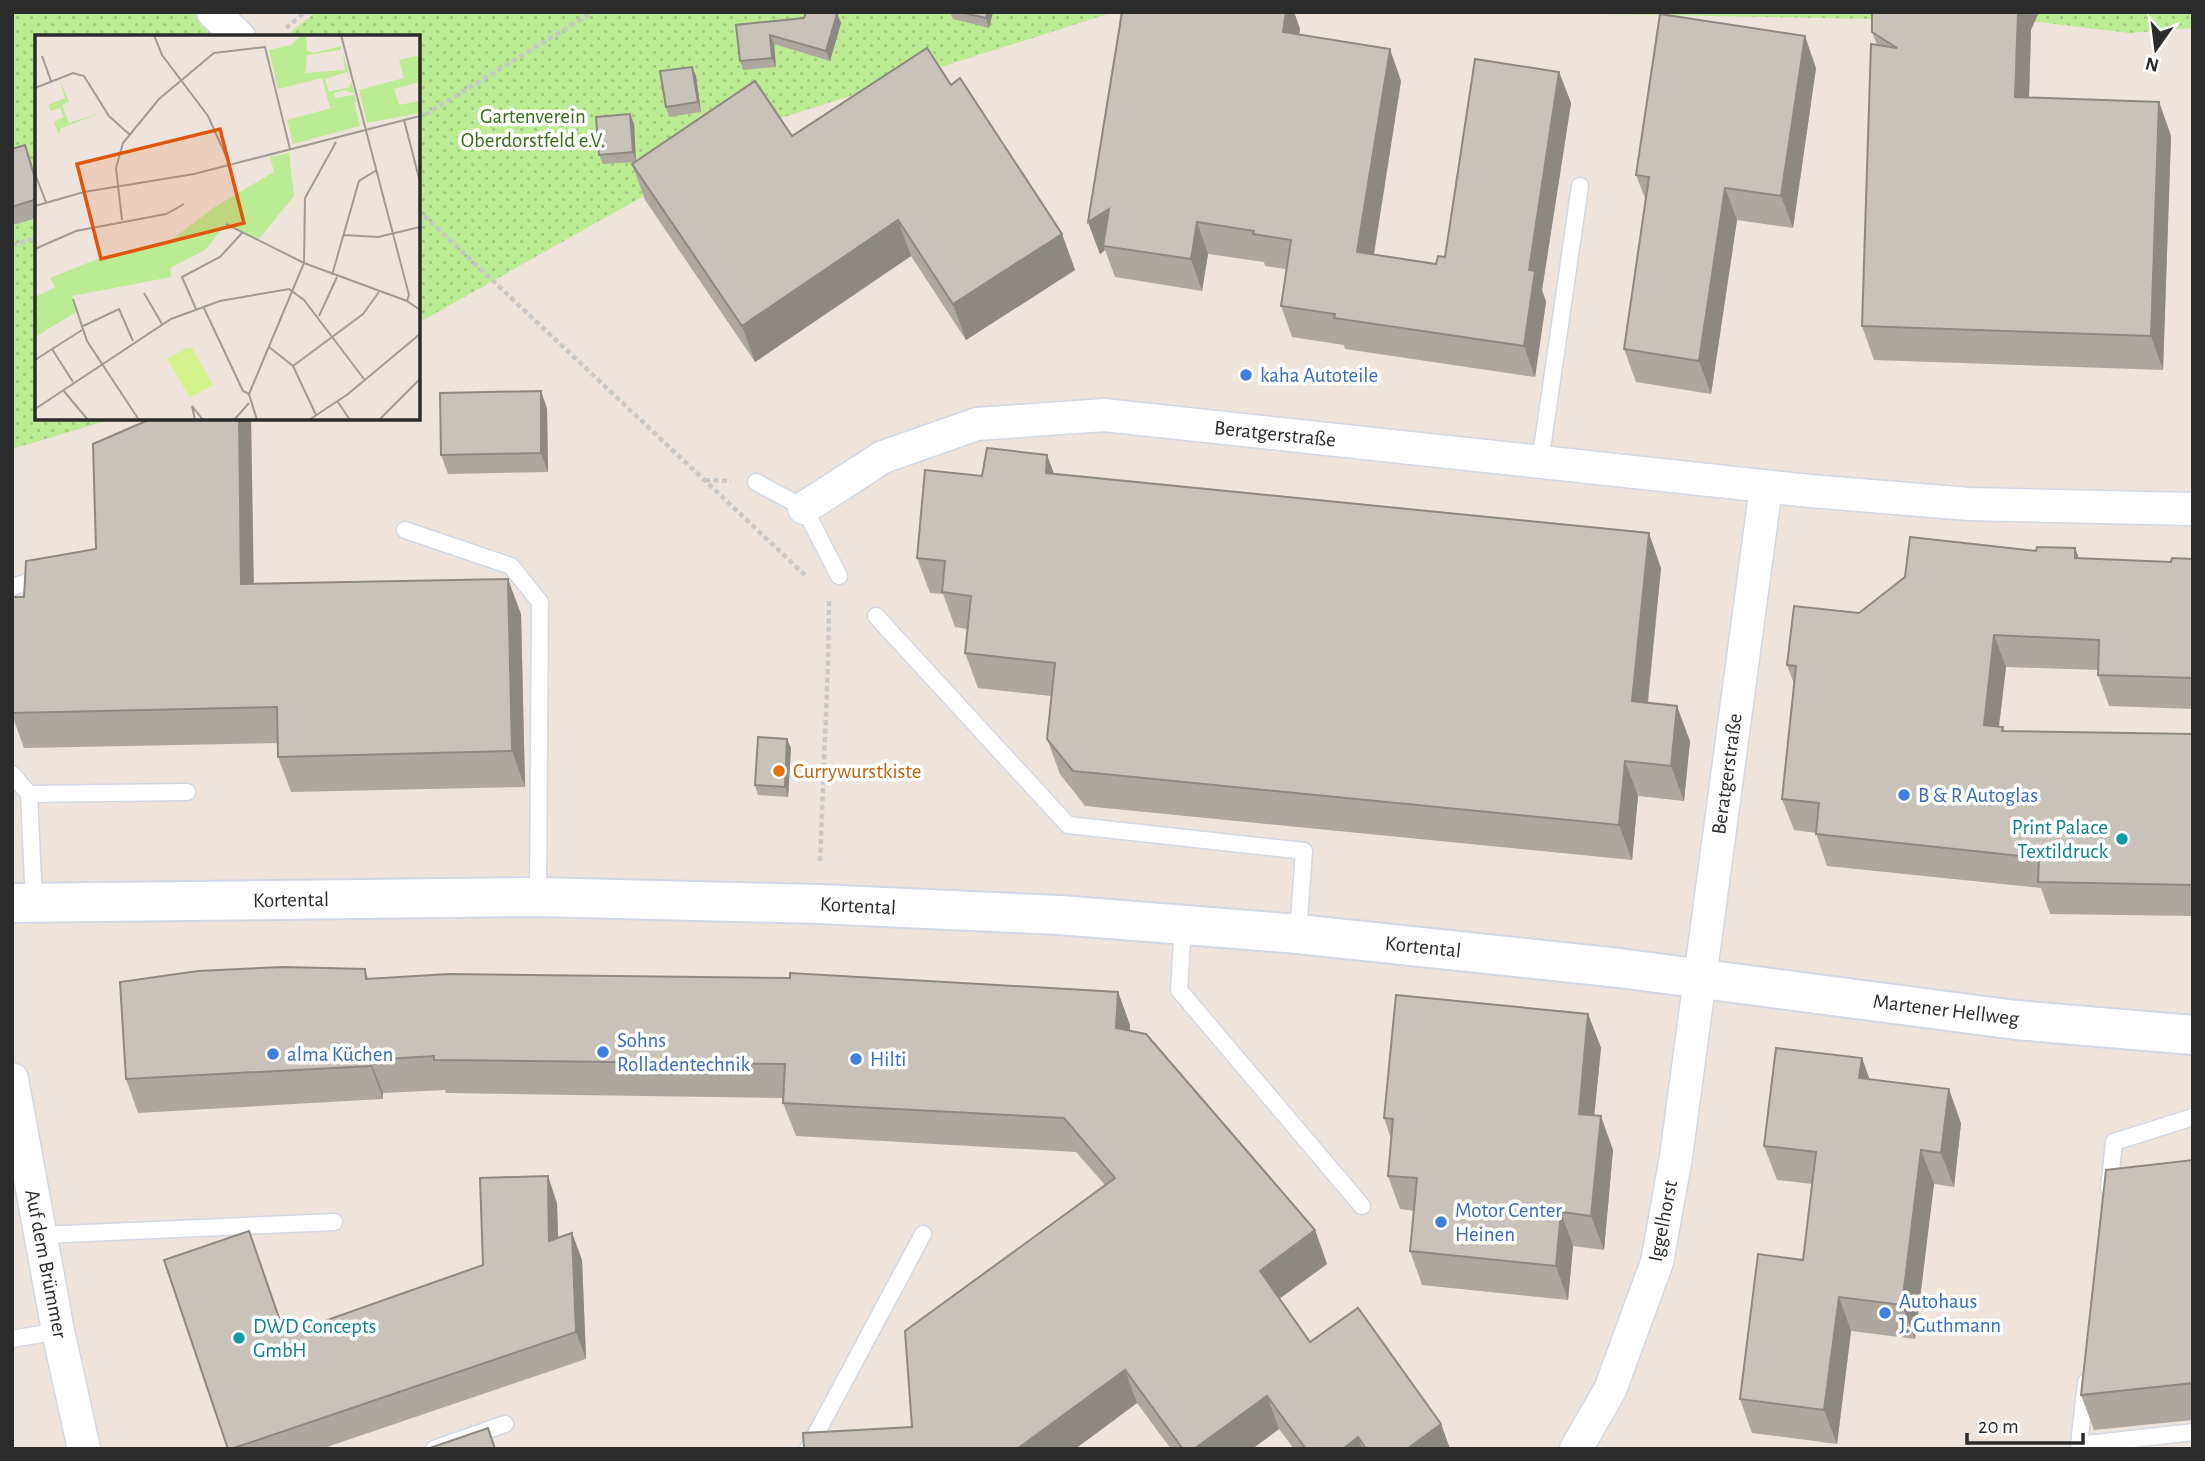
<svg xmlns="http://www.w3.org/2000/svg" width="2205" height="1461" font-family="'Alegreya Sans',sans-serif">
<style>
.park{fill:url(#park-dots)}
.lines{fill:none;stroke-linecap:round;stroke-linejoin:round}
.lane-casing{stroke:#d0d7e5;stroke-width:19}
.street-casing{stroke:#d0d7e5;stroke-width:35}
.secondary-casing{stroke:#d0d7e5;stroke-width:42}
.path{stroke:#c8c8c8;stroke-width:4.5;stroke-dasharray:5 3.5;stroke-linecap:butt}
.lane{stroke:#fff;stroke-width:16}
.street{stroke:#fff;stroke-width:32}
.secondary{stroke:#fff;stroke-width:38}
.wall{fill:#ada7a0}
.shaded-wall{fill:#8d8882}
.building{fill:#c9c2ba;stroke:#8d8882;stroke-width:2}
.shop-dot{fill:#3f7fe0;stroke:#fff;stroke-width:2.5}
.food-dot{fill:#e8710a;stroke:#fff;stroke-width:2.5}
.culture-dot{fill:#0f9aa8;stroke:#fff;stroke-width:2.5}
.labels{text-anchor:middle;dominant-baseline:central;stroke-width:7;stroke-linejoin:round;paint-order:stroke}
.park-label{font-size:21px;fill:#327012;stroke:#fff}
.shop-label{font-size:21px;fill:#366cbe;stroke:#fff;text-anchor:start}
.street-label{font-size:21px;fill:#2b2b2b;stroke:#fff}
.food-label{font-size:21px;fill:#c56008;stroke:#fff;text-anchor:start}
.culture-label{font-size:21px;fill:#0d838f;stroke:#fff;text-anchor:end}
.inset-road{fill:none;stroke:#a09a95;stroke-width:2}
.view{fill:#df570e;fill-opacity:0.15;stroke:#df570e;stroke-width:3.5}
.inset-edge{fill:none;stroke:#2b2b2b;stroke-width:3.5}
</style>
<defs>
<pattern id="park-dots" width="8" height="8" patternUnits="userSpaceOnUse" patternTransform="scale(1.75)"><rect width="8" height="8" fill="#bbeb92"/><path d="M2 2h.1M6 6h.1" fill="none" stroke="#a1ca7e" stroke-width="1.8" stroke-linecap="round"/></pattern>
</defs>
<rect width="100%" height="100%" fill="#eee4db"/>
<!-- park -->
<g class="park">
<path d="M12,12H213L239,37H37V418H116L12,449Z"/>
<path d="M316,12H1114L784,117L418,323V37H284Z"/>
<path d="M1495,12H2193V28L2129,33L2038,22Z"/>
</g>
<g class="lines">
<!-- lane casing -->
<g class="lane-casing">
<g id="lane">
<path d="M1540,463L1580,186"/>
<path d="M756,482L804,508L839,576"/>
<path d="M405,530L511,566L540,602L538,897"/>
<path d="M12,587L43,577"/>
<path d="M876,616L1068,825L1304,851L1298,934"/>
<path d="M12,774L29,794"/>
<path d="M34,903L29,794L187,792"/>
<path d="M1183,925L1179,990L1362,1206"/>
<path d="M2109,1189L2114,1142L2193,1117"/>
<path d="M41,1235L334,1222"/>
<path d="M12,1339L58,1331"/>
<path d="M2086,1382L2079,1445L2193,1432"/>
<path d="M434,1449L505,1424"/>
<path d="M808,1449L923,1234"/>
</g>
</g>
<!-- street casing -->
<g class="street-casing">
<g id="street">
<path d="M213,12L239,37"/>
<path d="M804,508L883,457L977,424L1104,415L1810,491L1969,504L2193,509"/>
<path d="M12,1079L58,1331L84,1449"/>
<path d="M1576,1449L1610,1390L1657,1262L1676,1157L1766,487"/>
</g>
</g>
<!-- secondary casing -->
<g class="secondary-casing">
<path id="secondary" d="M12,903L538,897L818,904L1059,915L1298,934L1619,968L2016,1020L2193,1035"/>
</g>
<!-- path -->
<g class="path">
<path d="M286,28L305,12"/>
<path d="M418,119L593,12"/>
<path d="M418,210L805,575"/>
<path d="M12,245L37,238"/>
<path d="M705,480L731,481"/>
<path d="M820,861L828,666L829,600"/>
</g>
<!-- lane -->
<use href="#lane" class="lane"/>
<!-- street -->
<use href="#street" class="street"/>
<!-- secondary -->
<use href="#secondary" class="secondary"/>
</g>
<!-- wall -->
<g class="wall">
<path d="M950,12H993L989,28L953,19Z"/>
<path d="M1122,12H1294L1300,29L1299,35L1401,81L1374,255L1436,264L1445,257L1559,72L1571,103L1542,290L1546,302L1535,377L1345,349L1344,345L1292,337L1281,306L1286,269L1265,266L1264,262L1208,254L1202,291L1115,277L1105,250L1100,254L1088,222Z"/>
<path d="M837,14L841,23L830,61L774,44L776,67L743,70L740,61L736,25L804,18Z"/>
<path d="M2031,30L2029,97L2159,102L2171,136L2163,370L1874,360L1862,326L1877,45L1872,32Z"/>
<path d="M692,67L696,76L701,112L669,117L666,107Z"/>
<path d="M1816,68L1793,228L1737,220L1711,394L1636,382L1624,349L1646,201L1636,175Z"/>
<path d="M951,85L1062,234L1075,270L966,340L911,256L755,362L645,200L632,164L636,162L603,164L599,155L630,114L634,124L636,162L792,136Z"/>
<path d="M25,145L37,181V218L12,225V149Z"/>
<path d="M541,391L547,409L548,472L448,474L441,455Z"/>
<path d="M153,418H251L254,584L521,614L525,787L291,792L278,757L277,743L24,748L12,715V597H24L96,549Z"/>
<path d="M1047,455L1054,474L1661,568L1648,703L1690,741L1684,801L1638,796L1632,860L1085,806L1060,774L1047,739L1051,696L978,688L965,653L967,629L955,627L943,594L930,593L917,558L982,476Z"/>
<path d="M2075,548L2079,559L2171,562L2193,559V709L2109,706L2098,675V670L2006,667L1999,727H2003L2004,731L2193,734V916L2050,914L2041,888L1827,866L1816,833L1794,830L1782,799L1794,684L1787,665L1859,613L2036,551Z"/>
<path d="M787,739L791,748L788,797L758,795L755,785Z"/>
<path d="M365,969L368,978L1118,992L1130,1025V1031L1315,1230L1327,1264L1279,1299L1310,1342L1441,1424L1450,1449H1294L1279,1429L1252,1449H1171L1137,1403L1075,1449H804L912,1427L1105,1185L1076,1152L796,1136L783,1103L784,1098L446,1093L445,1090L383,1093V1099L138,1113L126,1079Z"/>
<path d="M1588,1014L1601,1048L1594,1116L1613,1150L1604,1250L1573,1246L1568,1300L1422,1285L1410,1251L1414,1211L1400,1209L1388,1176L1391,1139L1384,1118Z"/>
<path d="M1862,1058L1869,1079L1961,1123L1954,1187L1934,1184L1915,1339L1851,1331L1837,1444L1752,1433L1740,1399L1803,1260L1812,1184L1777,1180L1764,1146Z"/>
<path d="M2193,1160V1420L2094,1430L2081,1395Z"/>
<path d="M557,1203L558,1238L572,1233L582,1260L586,1359L321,1449H228L285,1335L483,1265Z"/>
</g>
<!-- shaded-wall -->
<g class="shaded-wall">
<path d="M987,12H993L989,28L986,18Z"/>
<path d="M1286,12H1294L1300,29L1294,64L1283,32Z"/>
<path d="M2018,12H2039L2031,30L2028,131L2015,97Z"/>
<path d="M837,14L841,23L830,61L826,51Z"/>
<path d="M770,35L774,44L776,67L772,58Z"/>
<path d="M1805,36L1816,68L1793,228L1781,196Z"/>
<path d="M1390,49L1401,81L1369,284L1357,252Z"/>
<path d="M692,67L696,76L701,112L698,102Z"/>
<path d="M1559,72L1571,103L1542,290L1546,302L1535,377L1524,346L1529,270Z"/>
<path d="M2159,102L2171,136L2163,370L2151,336Z"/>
<path d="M630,114L634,124L636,162L633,152Z"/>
<path d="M1725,188L1737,220L1711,394L1699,361Z"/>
<path d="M1109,209L1103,246L1105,250L1100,254L1088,222Z"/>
<path d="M898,220L911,256L755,362L742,326Z"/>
<path d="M1197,222L1208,254L1202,291L1191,259Z"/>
<path d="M1062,234L1075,270L966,340L953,304Z"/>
<path d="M541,391L547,409L548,472L541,453Z"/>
<path d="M239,418H251L254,620L241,584Z"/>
<path d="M1047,455L1060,490L1046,473Z"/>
<path d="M1649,533L1661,568L1644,736L1632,701Z"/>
<path d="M2075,548L2087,579L2075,558Z"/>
<path d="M508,579L521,614L525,787L512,751Z"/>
<path d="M1994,635L2006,667L1995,757L1984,725Z"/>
<path d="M1677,706L1690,741L1684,801L1671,766Z"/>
<path d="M787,739L791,748L788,797L785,787Z"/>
<path d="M1625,761L1638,796L1632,860L1619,825Z"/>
<path d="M1118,992L1130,1025L1128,1061L1116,1028Z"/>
<path d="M1588,1014L1601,1048L1591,1148L1579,1114Z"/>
<path d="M1862,1058L1874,1092L1859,1078Z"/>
<path d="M370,1060L383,1093V1099L371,1066Z"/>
<path d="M1949,1089L1961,1123L1954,1187L1941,1153Z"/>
<path d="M1601,1116L1613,1150L1604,1250L1591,1216Z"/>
<path d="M1921,1150L1934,1184L1915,1339L1902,1305Z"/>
<path d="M548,1176L557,1203L559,1268L549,1241Z"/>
<path d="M1561,1212L1573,1246L1568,1300L1556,1266Z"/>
<path d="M1315,1230L1327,1264L1272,1304L1260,1271Z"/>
<path d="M572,1233L582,1260L586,1359L576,1332Z"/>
<path d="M1839,1297L1851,1331L1837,1444L1824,1410Z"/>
<path d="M1125,1370L1137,1403L1075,1449H1017Z"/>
<path d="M1267,1396L1279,1429L1252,1449H1194Z"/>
<path d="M1441,1424L1450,1449H1407Z"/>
<path d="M1358,1437L1362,1449H1343Z"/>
</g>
<!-- building -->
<g class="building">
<path d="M806,12H832L837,14L826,51L770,35L772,58L740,61L736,25L804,18Z"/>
<path d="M959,12H987L986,18Z"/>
<path d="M1122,12H1286L1283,32L1390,49L1357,252L1436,264L1438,256L1445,257L1475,59L1559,72L1529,270L1535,271L1524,346L1334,318L1335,314L1281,306L1291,240L1253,234L1254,231L1197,222L1191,259L1103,246L1109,209L1088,222Z"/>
<path d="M1872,12H2018L2015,97L2159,102L2151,336L1862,326L1871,44L1897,48L1872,32Z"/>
<path d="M1660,14L1805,36L1781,196L1725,188L1699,361L1624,349L1649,177L1636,175Z"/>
<path d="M927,48L951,85L960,78L1062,234L953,304L898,220L742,326L632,164L755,81L792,136Z"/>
<path d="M692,67L698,102L666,107L660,71Z"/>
<path d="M630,114L633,152L599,155L596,117Z"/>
<path d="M25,145L37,185V199L12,207V149Z"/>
<path d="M541,391V453L441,455L440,393Z"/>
<path d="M153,418H239L241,584L508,579L512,751L278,757L277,707L12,713V597H24L26,561L96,549L93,444Z"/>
<path d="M987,448L1047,455L1046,473L1649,533L1632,701L1677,706L1671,766L1625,761L1619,825L1073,771L1047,739L1055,663L965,653L971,596L942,592L945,561L917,558L925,470L982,476Z"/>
<path d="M1910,537L2036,551L2037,547L2075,548V558L2171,562L2172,558L2193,559V678L2098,675L2099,640L1994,635L1984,725L2003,727L2002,731L2193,734V885L2038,882L2039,858L1816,834L1819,803L1782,799L1796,666L1787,665L1794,606L1859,613L1905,577Z"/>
<path d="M758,737L787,739L785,787L755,785Z"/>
<path d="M283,967L365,969L366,979L449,974L790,978V973L1118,992L1116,1028L1146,1034L1315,1230L1260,1271L1310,1342L1358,1308L1441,1424L1407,1449H1366L1358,1437L1343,1449H1306L1267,1396L1194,1449H1183L1125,1370L1017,1449H804L803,1433L912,1427L905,1331L1115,1178L1064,1118L783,1103L785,1064L434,1060V1056L370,1060L371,1066L126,1079L120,982L198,971Z"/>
<path d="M1396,995L1588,1014L1579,1114L1601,1116L1591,1216L1561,1212L1556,1266L1410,1251L1417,1178L1388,1176L1393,1119L1384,1118Z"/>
<path d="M1776,1048L1862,1058L1859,1078L1949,1089L1941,1153L1921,1150L1902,1305L1839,1297L1824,1410L1740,1399L1758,1254L1803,1260L1816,1152L1764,1146Z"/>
<path d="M2193,1160V1383L2081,1395L2106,1170Z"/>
<path d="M548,1176L549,1241L572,1233L576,1332L231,1449H228L164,1260L249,1231L285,1335L483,1265L480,1178Z"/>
<path d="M488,1428L495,1449H427Z"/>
</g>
<!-- markers -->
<g class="shop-dot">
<circle cx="1246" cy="375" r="7"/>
<circle cx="1904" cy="795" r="7"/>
<circle cx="603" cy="1052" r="7"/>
<circle cx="273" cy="1054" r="7"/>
<circle cx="856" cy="1059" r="7"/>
<circle cx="1441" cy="1222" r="7"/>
<circle cx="1885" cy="1313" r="7"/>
</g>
<circle class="food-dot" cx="779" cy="771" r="7"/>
<g class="culture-dot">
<circle cx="2122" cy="839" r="7"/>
<circle cx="239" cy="1338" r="7"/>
</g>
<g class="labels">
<!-- park labels -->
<g class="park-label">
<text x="533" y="116">Gartenverein<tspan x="533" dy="24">Oberdorstfeld e.V.</tspan></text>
</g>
<!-- shop labels -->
<g class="shop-label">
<text x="1260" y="375">kaha Autoteile</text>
<text x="1918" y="795">B &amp; R Autoglas</text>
<text x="617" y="1040">Sohns<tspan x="617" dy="24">Rolladentechnik</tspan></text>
<text x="287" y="1054">alma Küchen</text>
<text x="870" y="1059">Hilti</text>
<text x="1455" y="1210">Motor Center<tspan x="1455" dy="24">Heinen</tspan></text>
<text x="1899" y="1301">Autohaus<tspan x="1899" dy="24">J. Guthmann</tspan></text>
</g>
<!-- street labels -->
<g class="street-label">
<text transform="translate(1275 434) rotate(6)">Beratgerstraße</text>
<text transform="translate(1727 774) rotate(-82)">Beratgerstraße</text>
<text transform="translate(291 900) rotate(-1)">Kortental</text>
<text transform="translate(858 906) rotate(3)">Kortental</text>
<text transform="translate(1423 947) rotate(6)">Kortental</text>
<text transform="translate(1946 1010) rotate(7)">Martener Hellweg</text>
<text transform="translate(1663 1221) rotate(-79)">Iggelhorst</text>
<text transform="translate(46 1264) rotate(79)">Auf dem Brümmer</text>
</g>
<!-- food labels -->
<g class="food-label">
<text x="793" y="771">Currywurstkiste</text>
</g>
<!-- culture labels -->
<g class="culture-label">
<text x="2108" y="827">Print Palace<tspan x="2108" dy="24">Textildruck</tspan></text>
<text x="253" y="1326" text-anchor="start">DWD Concepts<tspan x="253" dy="24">GmbH</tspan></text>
</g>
</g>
<!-- overview -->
<g transform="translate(35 35)">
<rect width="385" height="385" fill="#eee4db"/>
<path d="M266,0H271L272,16L278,18L307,11L305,15L272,20L270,38L310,35L308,18L315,42L312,37L290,44L294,57L315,52L316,46L319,58L308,55L299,58L300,63L319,60L321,67L295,73L287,43L243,54L234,15L256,10ZM25,45L34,67L27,70L34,88L67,77L25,94L24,100L19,87L29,82L25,73L16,76L13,70L30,63Z" fill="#bbeb92"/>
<path d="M385,20V47L359,54L364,70L385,66V78L332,88L324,55L369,43L364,25ZM319,67L325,91L258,109L252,85ZM254,118L259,161L222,206L191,189L170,215L135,233L136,242L37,261L41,277L0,302V262L20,252L15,243L70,221L135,206L178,173L239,137L235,122Z" fill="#bbeb92"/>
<path d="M152,313H157L178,350L155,363L132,324Z" fill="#d5f38c"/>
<path class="inset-road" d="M119,0L127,20L173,81L195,130M306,0L374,260L372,266M7,21L16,46M0,53L38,38L49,41L74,81L94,99M369,85L385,147M0,139L11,167M0,171L49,157L159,139L385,81M87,185L81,133L88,108L124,64L179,18L230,12L255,114M191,189L269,228L372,266L385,275M309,200L343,202L385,192M0,214L41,196L131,179L149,169M297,240L324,146L342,135M109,258L127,289M38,264L52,306L104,385M168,271L208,356L214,359M161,274L147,242L185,222L207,198M284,281L302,242M46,292L84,274L98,306M234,312L258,331L281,380M17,314L38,347M0,325L47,295M258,331L328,279L344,257M28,355L53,385M303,367L315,385M0,374L136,284L185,266L254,254L269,265L329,344M160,385L157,371L168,385M199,385L214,368M222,385L214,359L269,228L270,163L301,107M274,385L313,359L385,299M344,385L385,344"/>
<path class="view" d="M185,94L209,188L66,224L42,129Z"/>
<rect width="385" height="385" class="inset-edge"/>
</g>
<!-- border -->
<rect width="2205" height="1461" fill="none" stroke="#2b2b2b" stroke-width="28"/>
<!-- north arrow -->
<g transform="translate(2156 49) rotate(194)" stroke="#ffffff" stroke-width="5" paint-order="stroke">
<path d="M0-5L12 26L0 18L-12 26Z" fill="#2b2b2b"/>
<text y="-10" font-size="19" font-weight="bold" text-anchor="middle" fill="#2b2b2b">N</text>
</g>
<!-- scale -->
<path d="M1967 1433v10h116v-10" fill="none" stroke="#2b2b2b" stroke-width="3.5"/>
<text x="1978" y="1433" font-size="21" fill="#2b2b2b" stroke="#ffffff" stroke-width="5" paint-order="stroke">20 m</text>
</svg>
